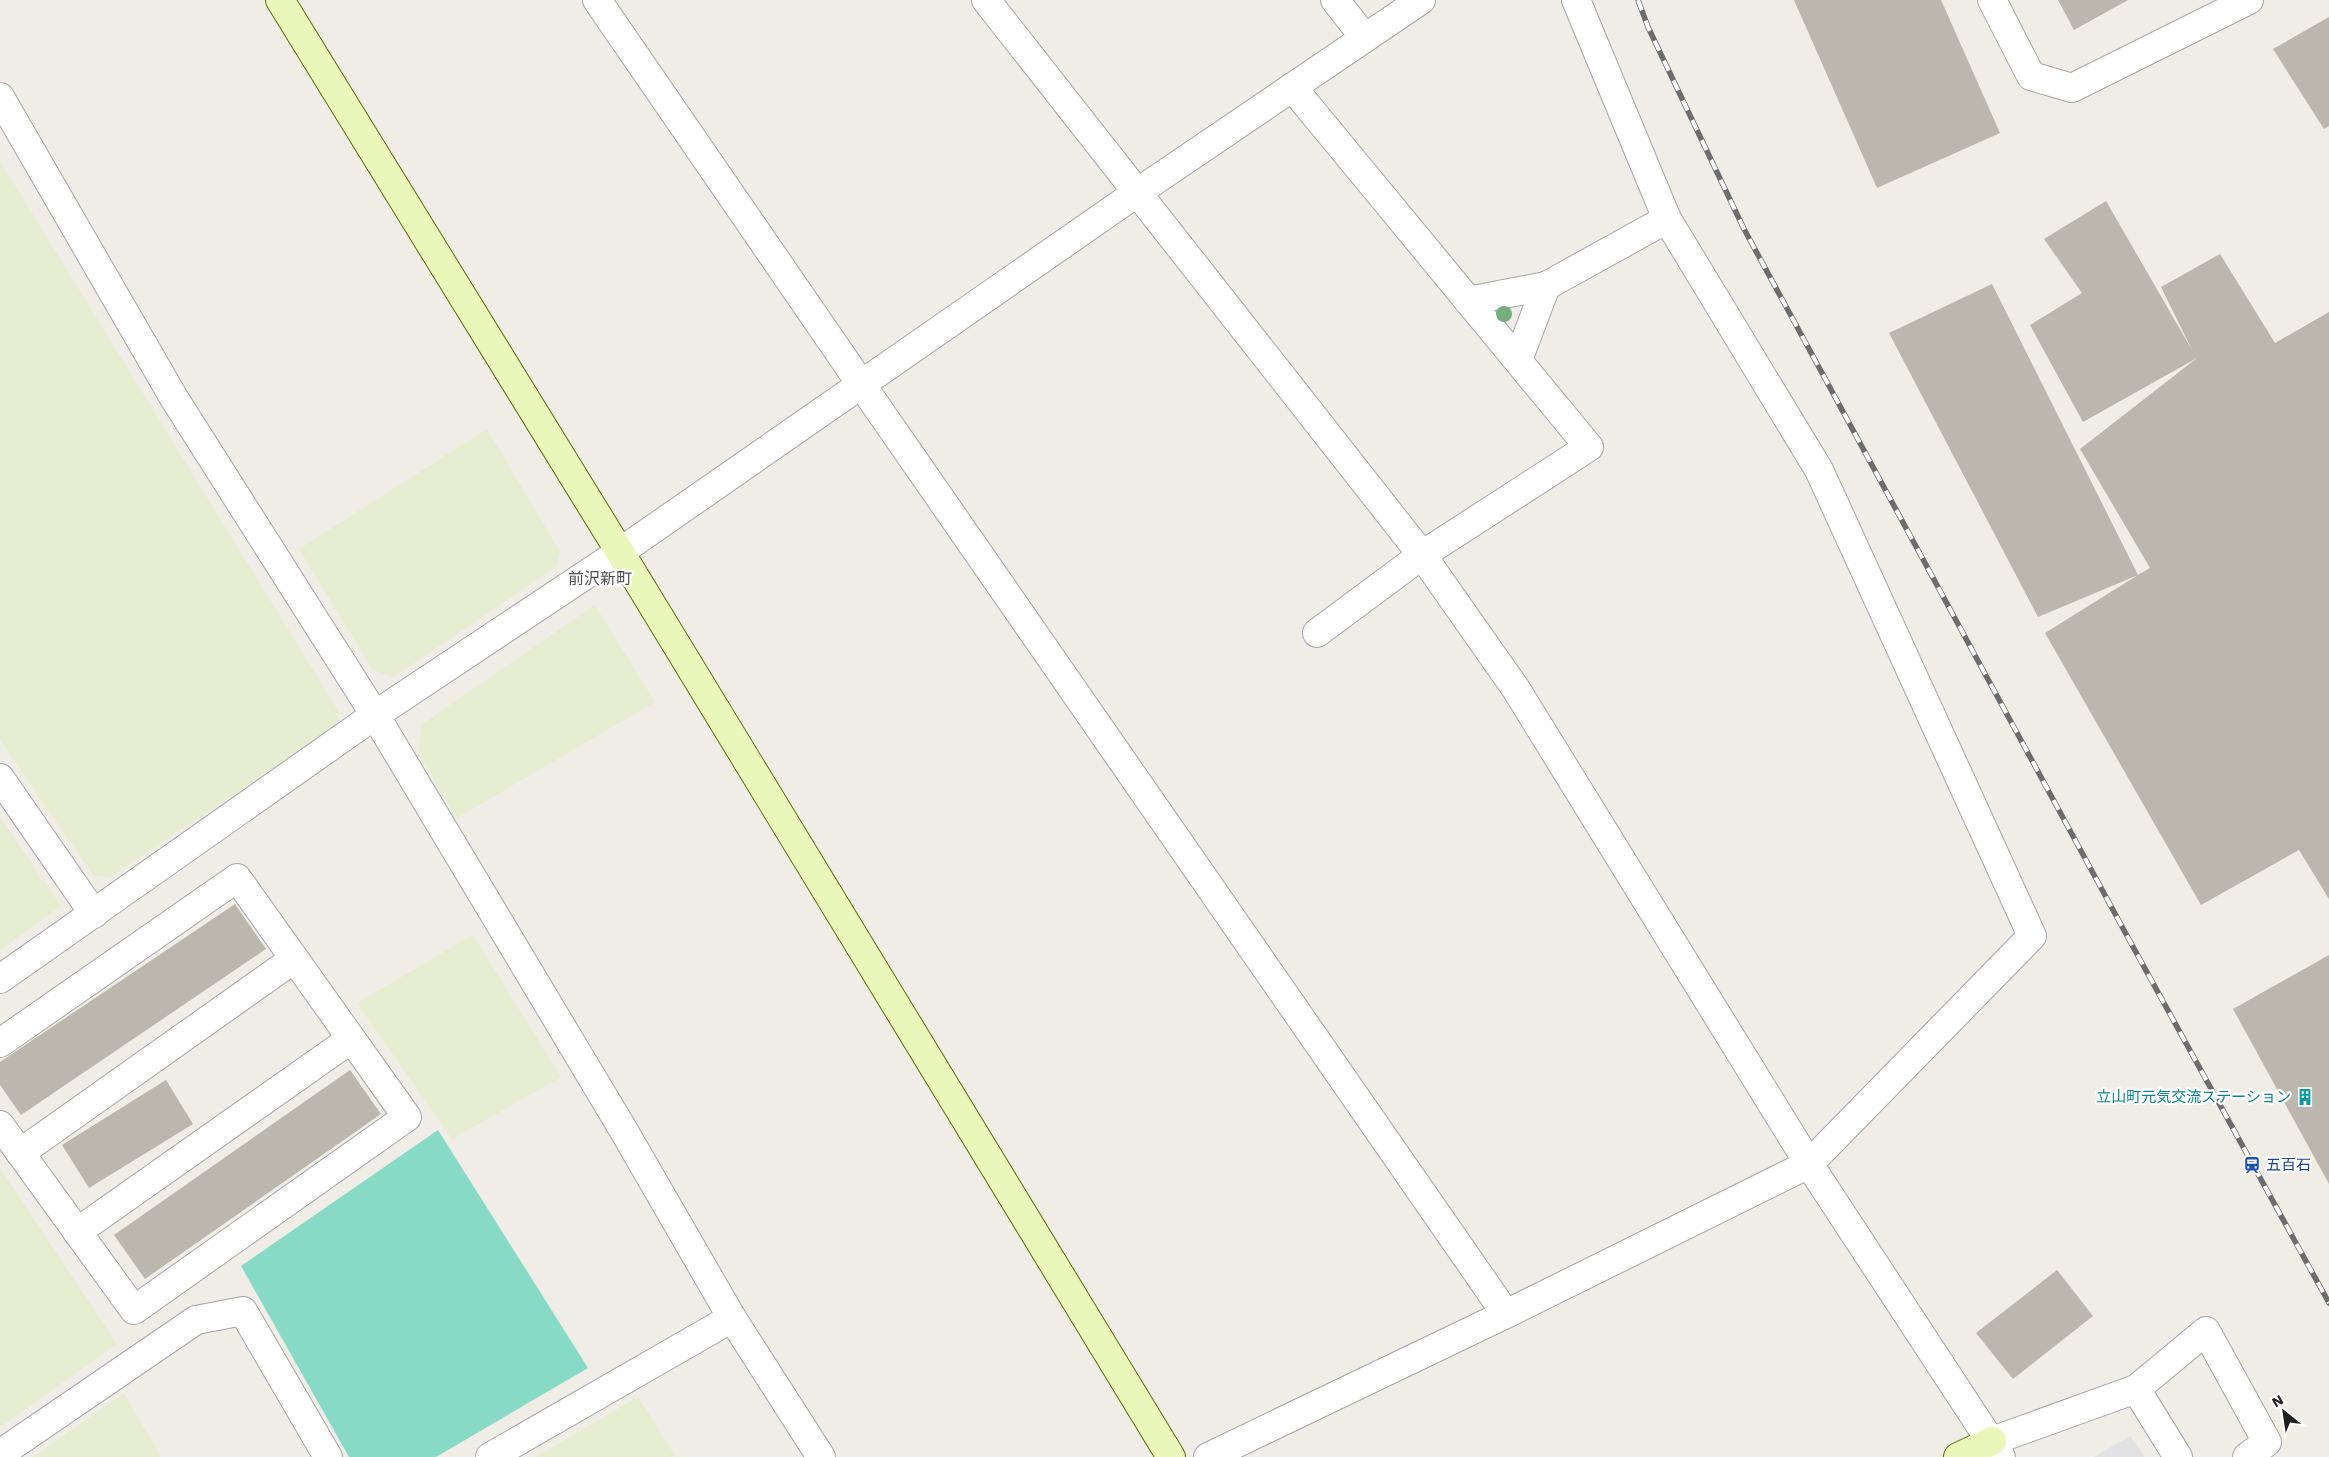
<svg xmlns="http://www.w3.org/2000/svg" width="2329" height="1457" font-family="'Work Sans','Noto Sans JP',sans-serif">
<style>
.farmland{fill:#e7edd1}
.pitch{fill:#87dac5}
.parking{fill:#e2e2e2}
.building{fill:#bbb6ae}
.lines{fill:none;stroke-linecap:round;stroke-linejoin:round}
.street-casing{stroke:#a5a5a5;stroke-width:30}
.secondary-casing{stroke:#58710a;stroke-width:30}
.street{stroke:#fff;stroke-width:28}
.secondary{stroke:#ebf6bb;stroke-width:28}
.rail-casing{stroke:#6c6c6c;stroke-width:5.5}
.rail{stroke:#fff;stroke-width:4;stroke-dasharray:11;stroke-linecap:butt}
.tree{fill:#75ad7c}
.labels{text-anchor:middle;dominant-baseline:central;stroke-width:4.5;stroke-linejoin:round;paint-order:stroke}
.culture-label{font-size:15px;fill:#0d838f;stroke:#fff;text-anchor:end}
.transit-label{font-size:15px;fill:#164399;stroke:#fff;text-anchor:start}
.neighbourhood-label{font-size:16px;fill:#515151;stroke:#fff}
</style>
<rect width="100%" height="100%" fill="#efede5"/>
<!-- farmland -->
<g class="farmland">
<path d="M0,161L339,712L336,726L109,878L93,875L0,740Z"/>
<path d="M487,429L560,552L557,566L394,677L373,670L299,549Z"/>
<path d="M595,605L655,702L457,818L419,754L421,725Z"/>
<path d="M0,817L61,906L0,950Z"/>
<path d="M473,935L561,1077L452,1139L357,1003Z"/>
<path d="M0,1168L117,1344L0,1427Z"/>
<path d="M124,1393L161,1457H33Z"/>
<path d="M638,1397L676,1457H536Z"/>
</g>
<!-- pitch -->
<path class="pitch" d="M438,1130L588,1368L436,1457H349L241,1266Z"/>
<!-- parking -->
<path class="parking" d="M2130,1436L2145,1457H2094Z"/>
<!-- building -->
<g class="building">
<path d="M1794,0H1941L2000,133L1877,188Z"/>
<path d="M2058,0H2128L2074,30Z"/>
<path d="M2329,17V126L2324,129L2273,49Z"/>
<path d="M2106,201L2192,350L2161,287L2220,254L2275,343L2329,312V899L2299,850L2201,905L2045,633L2138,575L2038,617L1889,333L1992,284L2138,575L2150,568L2080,449L2197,358L2083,422L2030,325L2082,293L2044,239Z"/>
<path d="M235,904L266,949L21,1115L0,1085V1062Z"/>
<path d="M2329,955V1184L2233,1009Z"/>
<path d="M350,1070L381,1114L145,1279L114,1235Z"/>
<path d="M166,1080L193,1124L89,1188L62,1145Z"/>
<path d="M2057,1270L2093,1316L2013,1379L1976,1333Z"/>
</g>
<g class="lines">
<!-- street casing -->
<g class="street-casing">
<g id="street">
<path d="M597,0L861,384L1506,1314"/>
<path d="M986,0L1422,555L1516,689L1809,1164L2001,1457"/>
<path d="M1335,0L1365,38"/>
<path d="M1992,0L2031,76L2072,88L2249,0"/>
<path d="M1292,87L1589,447L1422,555L1317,633"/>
<path d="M0,97L174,398L375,715L624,1131L732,1318L821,1457"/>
<path d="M1546,286L1667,219"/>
<path d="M1468,301L1546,286L1518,360"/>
<path d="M0,778L94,914"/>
<path d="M0,979L375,715L620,552L1138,192L1421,0"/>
<path d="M0,1043L237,878L407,1117L134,1310L0,1125"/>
<path d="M20,1153L294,959"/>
<path d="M77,1232L351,1039"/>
<path d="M2136,1389L2178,1457"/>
<path d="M1992,1441L2136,1389L2206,1331L2267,1442L2247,1457"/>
<path d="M0,1454L196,1320L243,1311L328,1457"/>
<path d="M490,1457L732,1318"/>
<path d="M1208,1457L1506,1314L1809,1164L2032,936L1819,470L1667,219L1576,0"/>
</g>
</g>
<!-- secondary casing -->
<g class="secondary-casing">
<g id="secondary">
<path d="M280,0L620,552L1171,1457"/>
<path d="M1958,1457L1992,1441"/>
</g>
</g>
<!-- street -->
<use href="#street" class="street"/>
<!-- secondary -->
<use href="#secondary" class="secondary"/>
<!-- rail casing -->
<g class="rail-casing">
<path id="rail" d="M1638,0L1648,27L1744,229L2132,945L2329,1303"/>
</g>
<!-- rail -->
<use href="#rail" class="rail"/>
</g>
<!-- trees -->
<circle class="tree" cx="1504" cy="314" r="8"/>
<!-- icons -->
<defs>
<g id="building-bare" transform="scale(1.35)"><path d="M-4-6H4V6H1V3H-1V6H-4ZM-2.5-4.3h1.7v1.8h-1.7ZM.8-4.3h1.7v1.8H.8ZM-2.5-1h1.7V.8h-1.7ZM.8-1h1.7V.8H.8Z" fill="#0f9aa8" stroke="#fff" stroke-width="2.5" paint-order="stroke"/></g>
<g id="station-bare" transform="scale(1.35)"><path d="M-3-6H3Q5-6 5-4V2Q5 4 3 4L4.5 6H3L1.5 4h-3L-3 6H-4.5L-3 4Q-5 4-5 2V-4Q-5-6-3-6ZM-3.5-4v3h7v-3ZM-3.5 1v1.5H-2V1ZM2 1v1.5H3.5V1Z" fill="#1a4fb4" stroke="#fff" stroke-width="2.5" paint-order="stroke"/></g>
</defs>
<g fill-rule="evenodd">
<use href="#building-bare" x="2305" y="1097"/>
<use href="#station-bare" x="2252" y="1165"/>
</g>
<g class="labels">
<!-- culture labels -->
<g class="culture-label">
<text x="2291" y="1097">立山町元気交流ステーション</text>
</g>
<!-- transit labels -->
<g class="transit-label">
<text x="2266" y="1165">五百石</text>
</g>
<!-- neighbourhood labels -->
<g class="neighbourhood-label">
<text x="600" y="578">前沢新町</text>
</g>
</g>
<!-- north arrow -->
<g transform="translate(2284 1412) rotate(330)" stroke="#ffffff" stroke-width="4" paint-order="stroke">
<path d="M0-4L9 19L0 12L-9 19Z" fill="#1e1e1e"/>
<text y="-8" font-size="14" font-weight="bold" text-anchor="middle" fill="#1e1e1e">N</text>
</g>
</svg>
